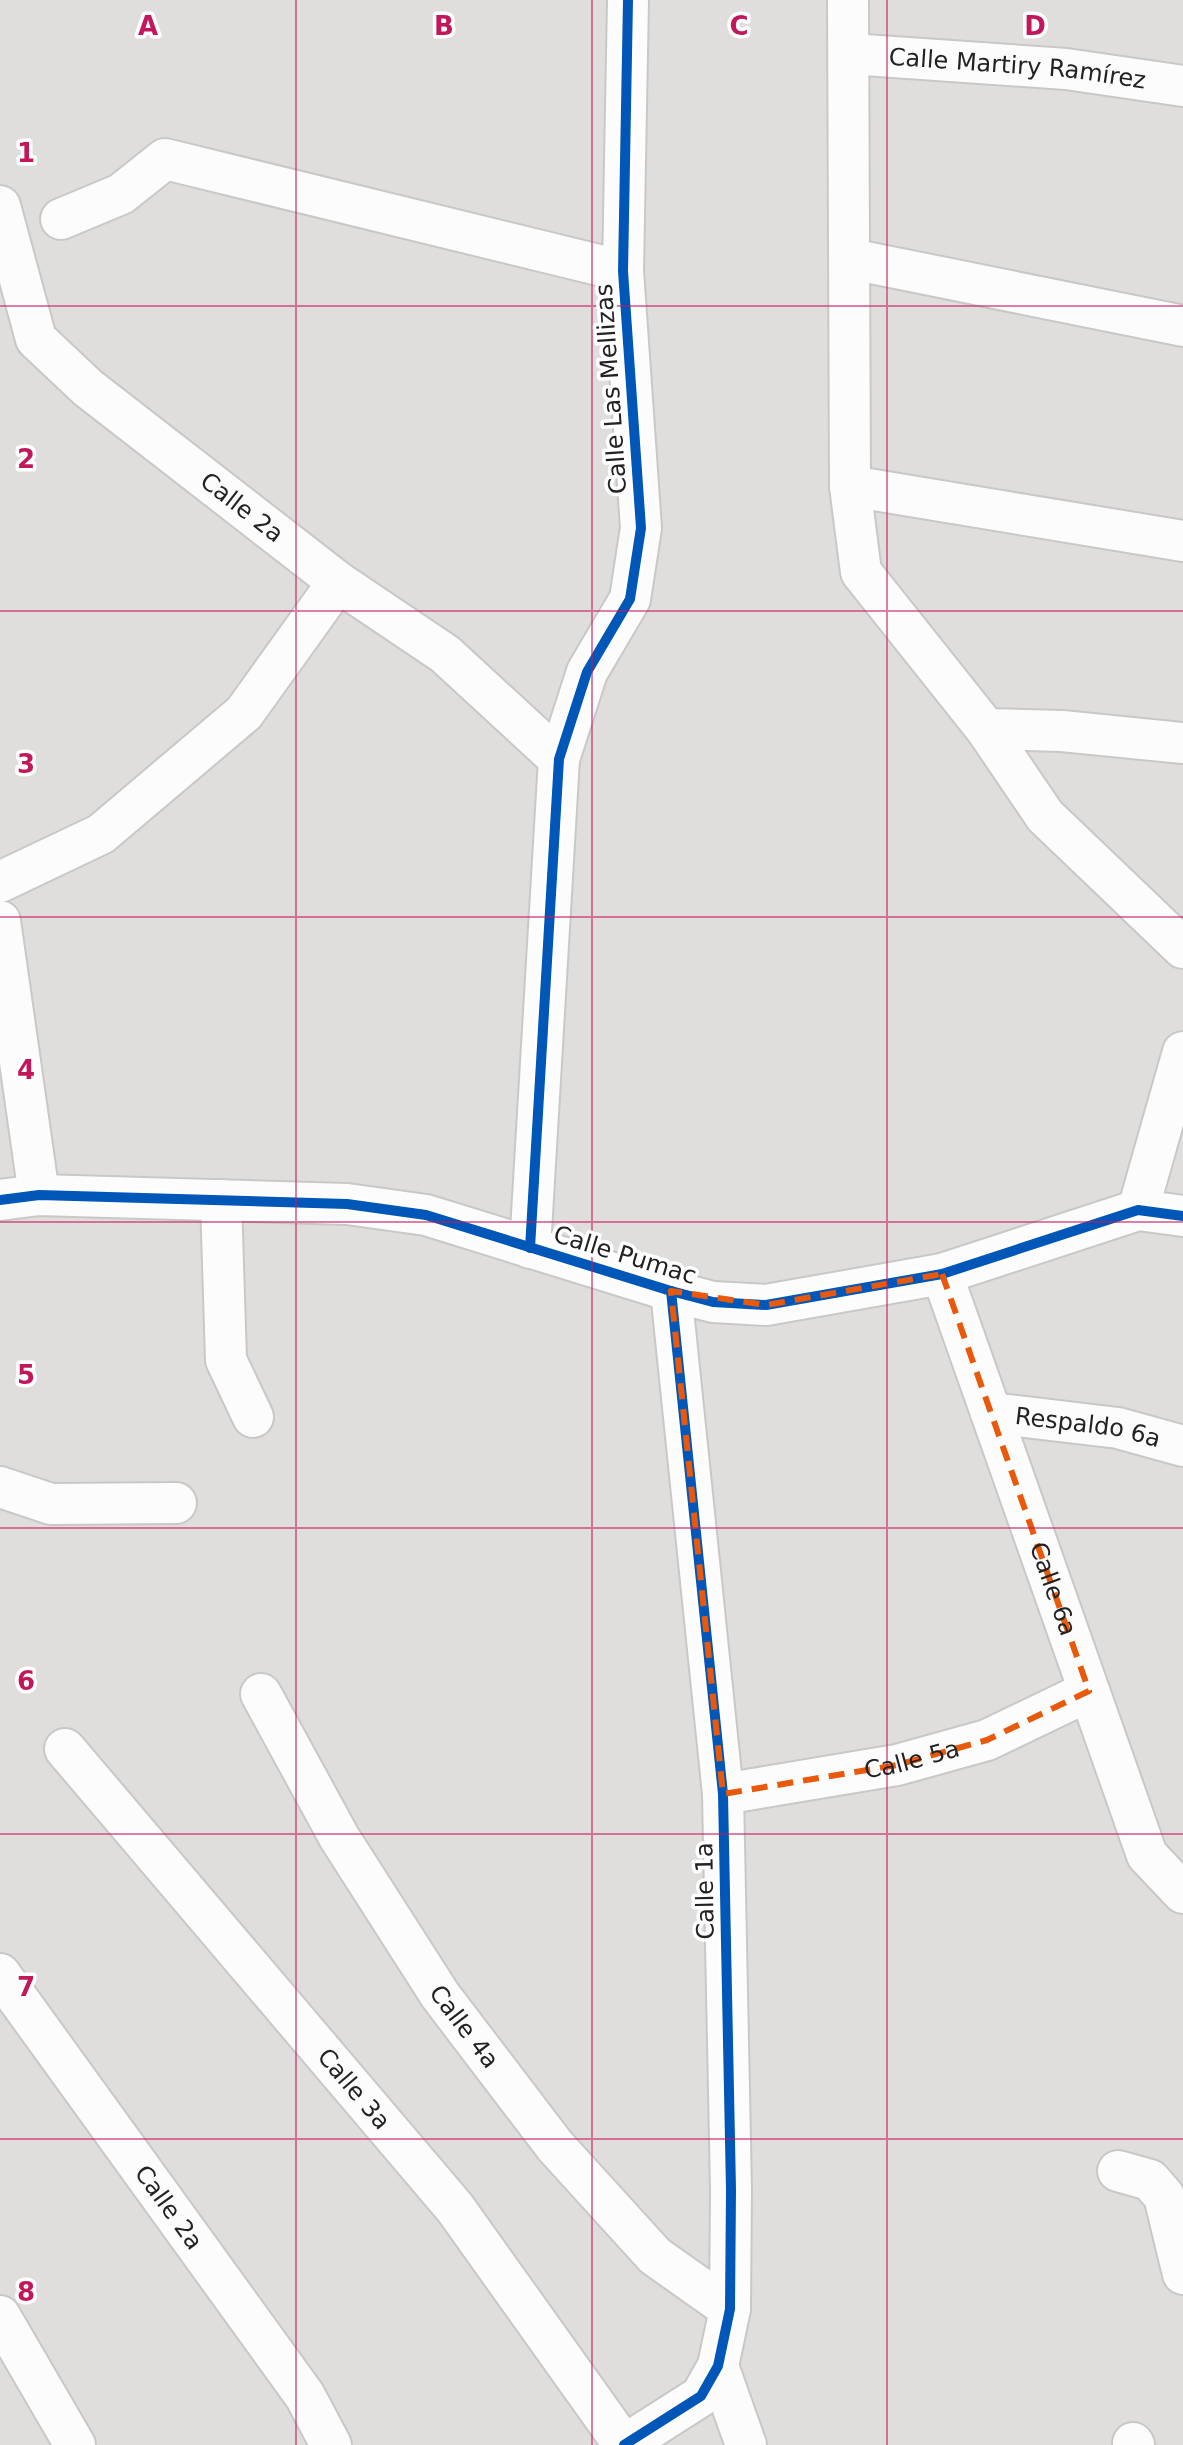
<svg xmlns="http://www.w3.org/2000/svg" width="1183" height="2445" font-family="'DejaVu Sans',sans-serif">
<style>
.residential{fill:#dfdedc}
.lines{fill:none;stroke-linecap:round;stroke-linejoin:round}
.minor-casing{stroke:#c9c8c7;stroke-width:44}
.minor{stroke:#fdfcfc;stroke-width:40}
.cycleway-casing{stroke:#fff;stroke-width:15}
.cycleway{stroke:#0057b8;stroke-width:10}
.marked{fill:none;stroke:#e8590c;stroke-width:6;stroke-dasharray:16 10;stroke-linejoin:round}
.grid{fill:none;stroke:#c2185b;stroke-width:2;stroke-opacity:0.55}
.labels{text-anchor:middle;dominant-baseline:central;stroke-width:7;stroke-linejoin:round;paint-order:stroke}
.street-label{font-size:24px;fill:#222;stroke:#fff}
.grid-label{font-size:26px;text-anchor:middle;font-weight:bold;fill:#c2185b;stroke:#fff;stroke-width:7;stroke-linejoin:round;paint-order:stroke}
</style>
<rect width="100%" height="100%" fill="#f0eeeb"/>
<!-- residential -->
<rect class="residential" x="0" y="0" width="1183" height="2445"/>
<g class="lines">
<!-- minor casing -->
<g class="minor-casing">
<g id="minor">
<path d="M848,0L850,486L861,572L986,729L1062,731L1183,743"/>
<path id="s1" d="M850,54L1066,69L1183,86"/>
<path id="s2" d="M0,206L36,339L88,388L338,582L445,654L559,759"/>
<path d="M61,219L121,194L165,159L623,271"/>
<path d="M851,259L1183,326"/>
<path d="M850,486L1183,541"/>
<path d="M986,729L1045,816L1183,948"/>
<path d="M0,882L101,834L244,713L338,582"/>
<path d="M0,921L39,1195"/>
<path d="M0,1200L39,1195L347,1204L426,1215L671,1291L713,1302L766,1305L942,1274L1138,1210L1183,1216"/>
<path d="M221,1200L226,1360L253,1417"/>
<path d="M1138,1210L1183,1052"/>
<path d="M530,1248L559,759L587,672L630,599L641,528L623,271L628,0"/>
<path id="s3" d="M942,1274L1147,1855L1183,1893"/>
<path id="s4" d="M991,1413L1118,1428L1183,1446"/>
<path d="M0,1487L51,1504L176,1503"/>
<path id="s5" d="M261,1694L339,1837L440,1995L555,2146L655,2256L730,2309"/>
<path id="s6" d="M65,1749L455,2208L624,2445"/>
<path id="s7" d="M723,1794L897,1765L987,1740L1089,1691"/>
<path id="s8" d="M0,1974L305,2396L331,2445"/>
<path d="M1118,2171L1150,2180L1164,2196L1183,2274"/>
<path d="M0,2316L75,2445"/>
<path d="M718,2366L746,2445"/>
<path d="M1133,2443L1134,2445"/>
<path d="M624,2445L701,2396L718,2366L730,2309L731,2190L723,1794L671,1291"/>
</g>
</g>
<!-- minor -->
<use href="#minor" class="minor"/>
<!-- cycleway casing -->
<g class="cycleway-casing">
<g id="cycleway">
<path d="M0,1200L39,1195L347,1204L426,1215L671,1291L713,1302L766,1305L942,1274L1138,1210L1183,1216"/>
<path d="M530,1248L559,759L587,672L630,599L641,528L623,271L628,0"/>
<path d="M624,2445L701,2396L718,2366L730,2309L731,2190L723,1794L671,1291"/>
</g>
</g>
<!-- cycleway -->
<use href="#cycleway" class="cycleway"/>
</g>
<!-- marked area -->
<path class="marked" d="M942,1274L1089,1691L987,1740L897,1765L723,1794L671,1291L766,1305Z"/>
<!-- grid -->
<path class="grid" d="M296,0V2445M592,0V2445M887,0V2445M0,306H1183M0,611H1183M0,917H1183M0,1222H1183M0,1528H1183M0,1834H1183M0,2139H1183"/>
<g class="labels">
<!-- street labels -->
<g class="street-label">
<text stroke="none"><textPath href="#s1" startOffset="168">Calle Martiry Ramírez</textPath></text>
<text transform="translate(611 389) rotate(-94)">Calle Las Mellizas</text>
<text stroke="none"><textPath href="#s2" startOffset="404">Calle 2a</textPath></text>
<text transform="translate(625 1255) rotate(17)">Calle Pumac</text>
<text stroke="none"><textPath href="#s4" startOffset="98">Respaldo 6a</textPath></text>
<text stroke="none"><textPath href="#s3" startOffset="334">Calle 6a</textPath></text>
<text stroke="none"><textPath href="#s7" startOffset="192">Calle 5a</textPath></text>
<text transform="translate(705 1891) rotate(-91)">Calle 1a</text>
<text stroke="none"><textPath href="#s5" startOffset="390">Calle 4a</textPath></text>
<text stroke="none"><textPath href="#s6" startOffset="446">Calle 3a</textPath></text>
<text stroke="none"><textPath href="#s8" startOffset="288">Calle 2a</textPath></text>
</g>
</g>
<g class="grid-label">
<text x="148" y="35">A</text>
<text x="444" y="35">B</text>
<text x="739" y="35">C</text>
<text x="1035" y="35">D</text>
<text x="26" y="162">1</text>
<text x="26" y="468">2</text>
<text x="26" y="773">3</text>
<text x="26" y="1079">4</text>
<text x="26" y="1384">5</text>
<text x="26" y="1690">6</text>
<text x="26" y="1996">7</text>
<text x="26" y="2301">8</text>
</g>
</svg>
